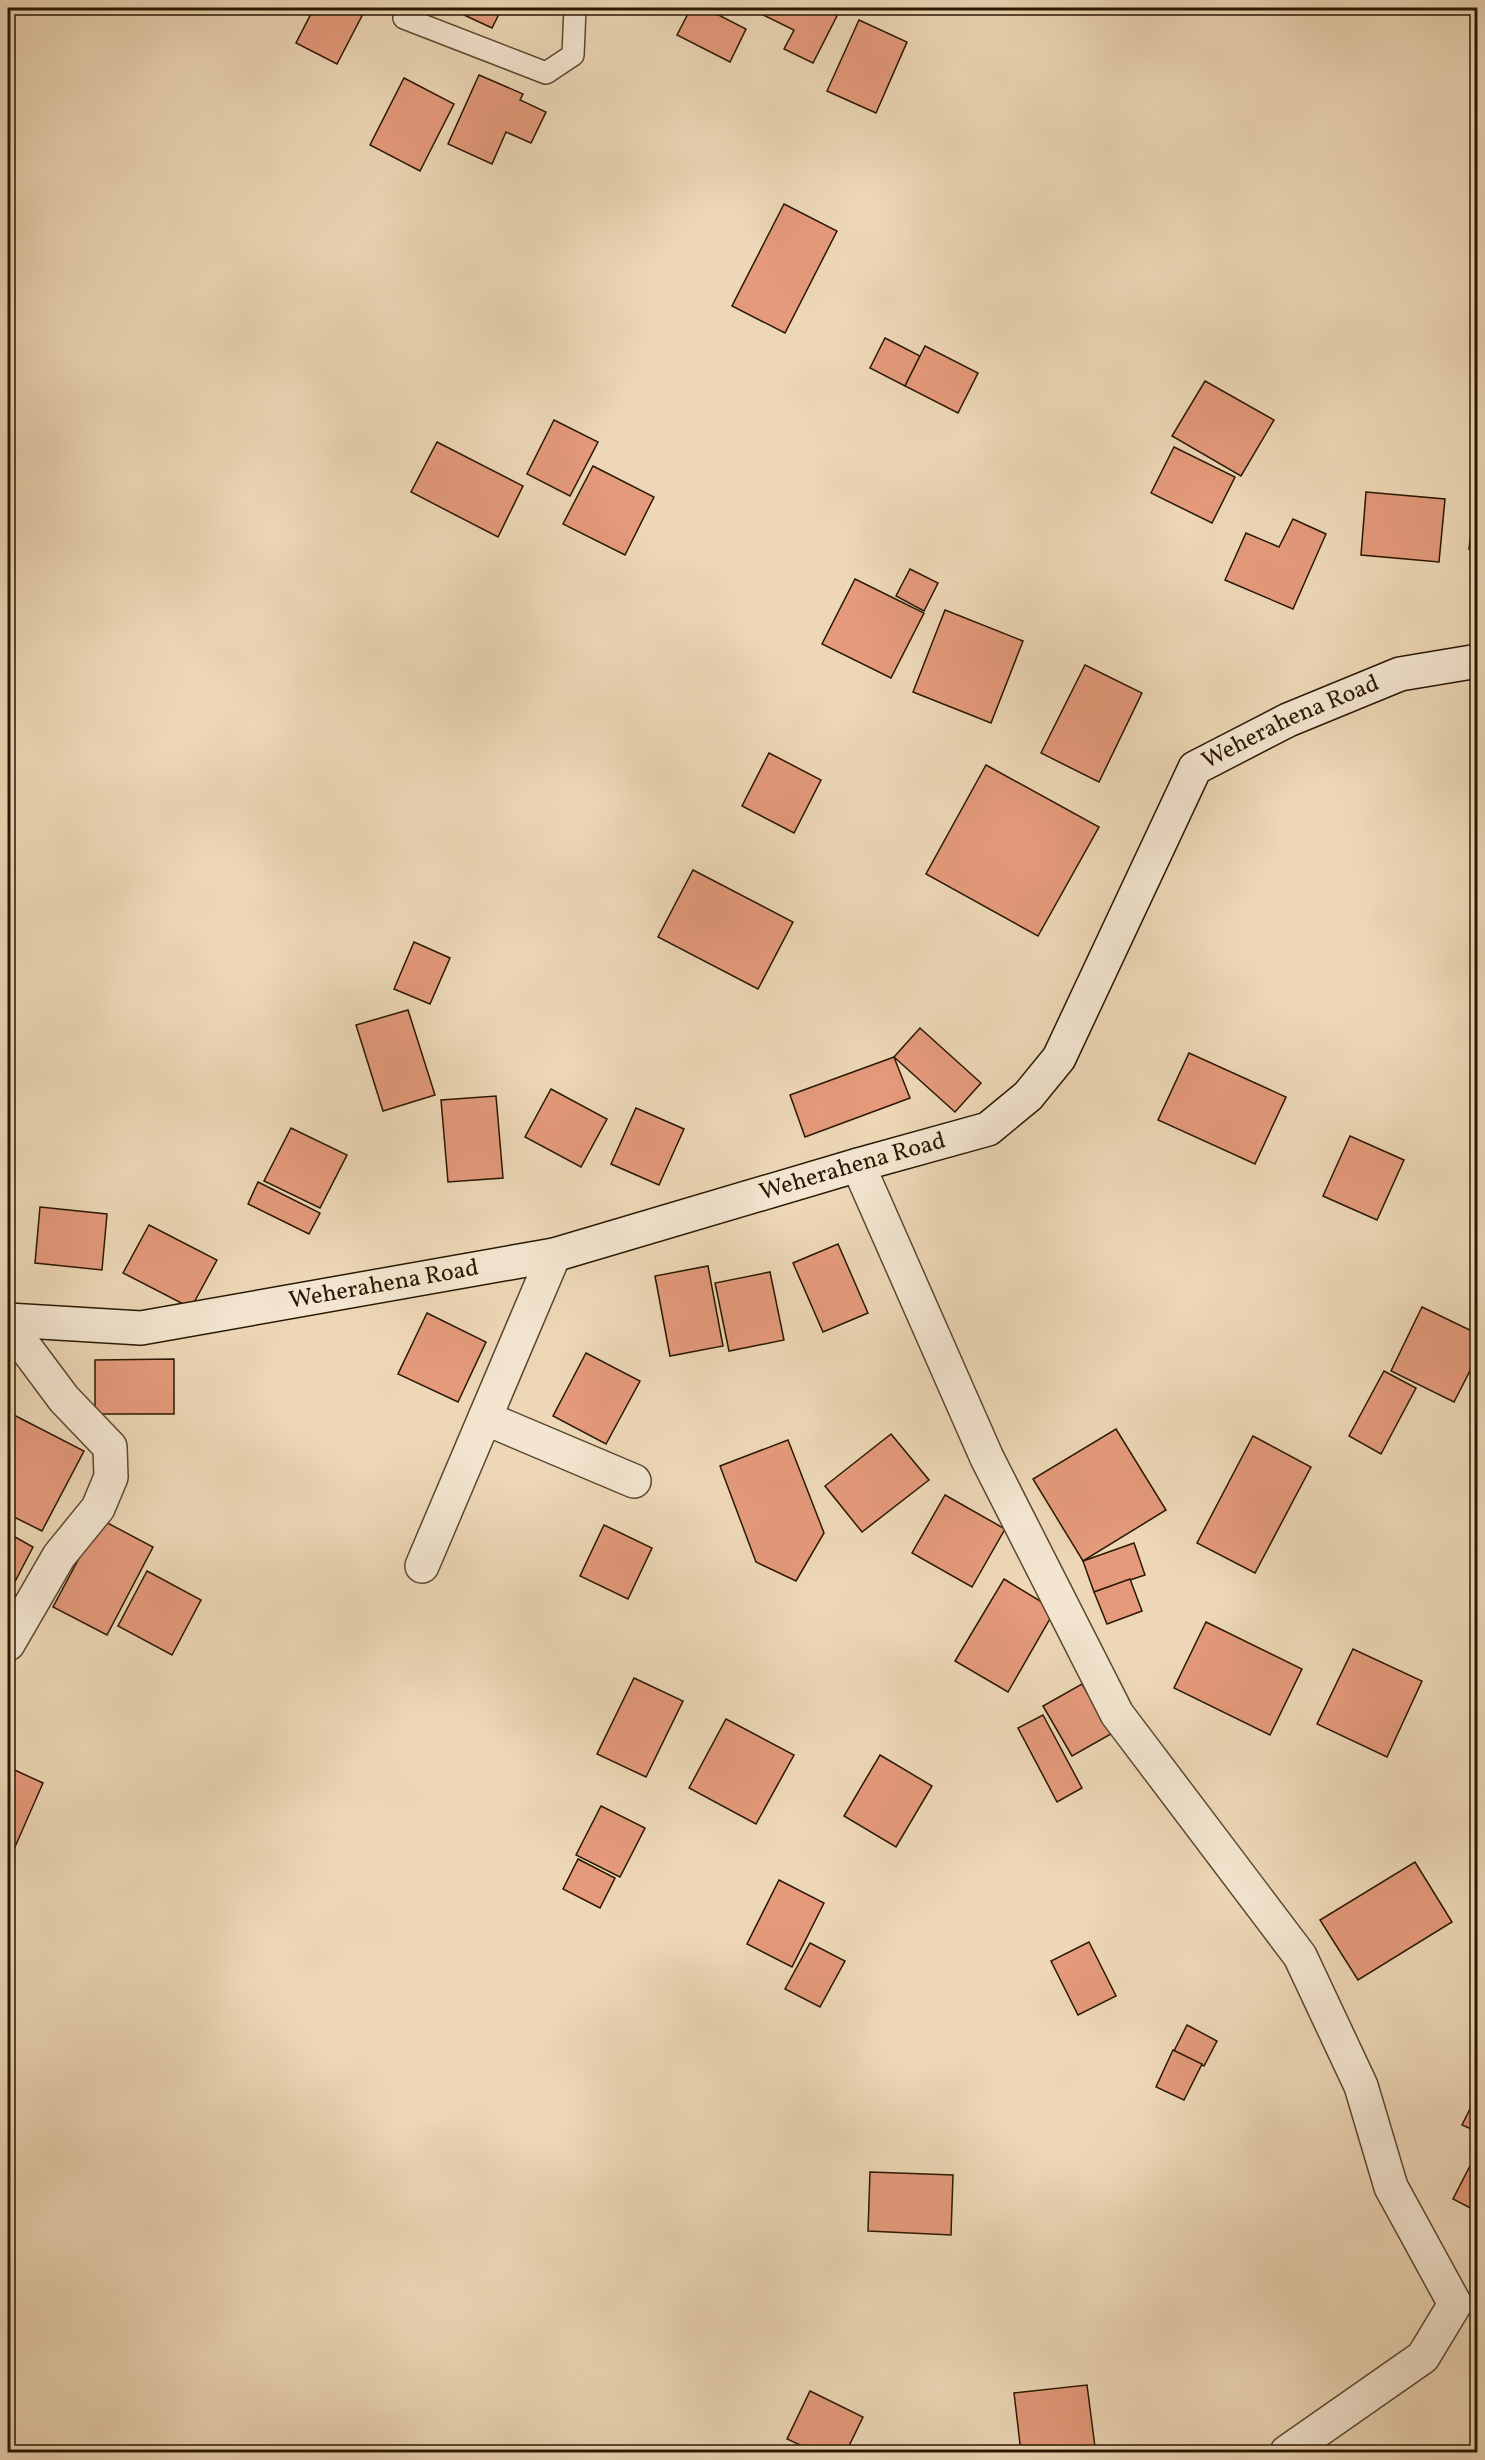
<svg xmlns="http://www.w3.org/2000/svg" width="1485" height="2460" font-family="Vollkorn,serif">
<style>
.building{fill:#e49a7b;stroke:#291802;stroke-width:1.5}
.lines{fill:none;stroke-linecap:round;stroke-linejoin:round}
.service-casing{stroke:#5a482f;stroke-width:24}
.minor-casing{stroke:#5a482f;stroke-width:36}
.secondary-casing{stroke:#291802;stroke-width:36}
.service{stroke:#f3e5d0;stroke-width:21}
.minor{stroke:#f3e5d0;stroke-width:33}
.secondary{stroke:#f3e5d0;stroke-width:33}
.labels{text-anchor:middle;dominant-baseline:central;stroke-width:5;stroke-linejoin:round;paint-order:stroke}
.street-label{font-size:24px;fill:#291802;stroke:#f3e5d0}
</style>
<rect width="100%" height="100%" fill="#edd7b6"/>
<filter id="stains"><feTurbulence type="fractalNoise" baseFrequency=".00333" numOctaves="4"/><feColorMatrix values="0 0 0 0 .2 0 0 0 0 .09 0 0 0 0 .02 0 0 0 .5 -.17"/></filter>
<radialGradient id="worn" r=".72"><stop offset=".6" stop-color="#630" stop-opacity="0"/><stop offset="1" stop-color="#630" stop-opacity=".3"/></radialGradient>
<!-- building -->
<g class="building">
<path d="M314,8H366L337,64L296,43Z"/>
<path d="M449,8H502L492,28Z"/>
<path d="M691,8H705L746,29L730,62L677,35Z"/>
<path d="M754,8H841L813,63L784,49L794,30L753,10Z"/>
<path d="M859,20L907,42L876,113L827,91Z"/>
<path d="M479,75L523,94L520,100L546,112L531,143L506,132L492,164L448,144Z"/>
<path d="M404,78L454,104L420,171L370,145Z"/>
<path d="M784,204L837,231L785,333L732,306Z"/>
<path d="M885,338L920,356L905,386L870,368Z"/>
<path d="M925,346L978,373L958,413L905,386Z"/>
<path d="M1205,381L1274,420L1241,476L1172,436Z"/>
<path d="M554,420L598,442L570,496L527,474Z"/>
<path d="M437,442L523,486L498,537L411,492Z"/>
<path d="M1174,447L1235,477L1212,523L1151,493Z"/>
<path d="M593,466L654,497L625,555L563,524Z"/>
<path d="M1478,473V550L1469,549Z"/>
<path d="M1366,492L1445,499L1439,562L1361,555Z"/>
<path d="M1293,519L1326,534L1293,609L1225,580L1246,533L1279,547Z"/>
<path d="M910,569L938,583L924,611L896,596Z"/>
<path d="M855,579L924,613L891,678L822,644Z"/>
<path d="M945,610L1023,641L991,723L913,692Z"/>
<path d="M1085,665L1142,693L1099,782L1041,753Z"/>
<path d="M769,753L821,780L794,833L742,806Z"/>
<path d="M986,765L1099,827L1038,936L926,874Z"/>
<path d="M693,870L793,922L758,989L658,937Z"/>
<path d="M414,942L450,958L430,1004L394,989Z"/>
<path d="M408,1010L435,1095L383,1111L356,1025Z"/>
<path d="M920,1028L981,1083L955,1112L894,1057Z"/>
<path d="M1189,1053L1286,1097L1255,1164L1158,1120Z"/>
<path d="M894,1057L910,1098L805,1137L790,1095Z"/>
<path d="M551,1089L607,1119L581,1167L525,1137Z"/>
<path d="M496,1096L503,1178L448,1182L441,1100Z"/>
<path d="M636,1108L684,1129L659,1185L611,1164Z"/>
<path d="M291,1128L347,1155L320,1208L264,1181Z"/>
<path d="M1350,1136L1404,1160L1377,1220L1323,1196Z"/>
<path d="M258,1182L320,1213L309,1234L248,1204Z"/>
<path d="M40,1207L107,1214L102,1270L35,1263Z"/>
<path d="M149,1225L217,1260L191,1308L123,1273Z"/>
<path d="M838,1244L868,1313L823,1332L793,1263Z"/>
<path d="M708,1266L723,1346L670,1356L655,1276Z"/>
<path d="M770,1272L784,1340L729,1351L715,1283Z"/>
<path d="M1422,1307L1478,1334V1355L1454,1402L1391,1371Z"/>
<path d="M427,1313L486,1342L458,1402L398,1374Z"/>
<path d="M586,1353L640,1381L606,1444L553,1416Z"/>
<path d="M174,1359V1414H95V1360Z"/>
<path d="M1384,1371L1416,1388L1381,1454L1349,1436Z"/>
<path d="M8,1412L84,1451L42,1531L8,1514Z"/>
<path d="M1116,1429L1166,1510L1083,1561L1033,1479Z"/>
<path d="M891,1434L929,1480L862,1532L825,1486Z"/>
<path d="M1253,1436L1311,1467L1255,1573L1197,1543Z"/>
<path d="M788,1440L824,1533L796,1581L756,1562L720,1466Z"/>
<path d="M945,1495L1005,1529L972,1587L912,1553Z"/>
<path d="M100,1519L153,1547L107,1635L53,1607Z"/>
<path d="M604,1525L652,1548L628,1599L580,1576Z"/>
<path d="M8,1533L33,1547L8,1595Z"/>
<path d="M1134,1543L1145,1575L1094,1592L1083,1561Z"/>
<path d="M147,1571L201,1600L172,1655L118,1626Z"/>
<path d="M1004,1579L1055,1610L1008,1692L955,1661Z"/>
<path d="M1130,1579L1142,1611L1107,1624L1094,1592Z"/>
<path d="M1206,1622L1302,1669L1270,1735L1174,1688Z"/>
<path d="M1353,1649L1422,1681L1387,1757L1317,1724Z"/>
<path d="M634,1678L683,1701L646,1777L597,1754Z"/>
<path d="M1082,1684L1111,1734L1072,1756L1043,1706Z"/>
<path d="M1043,1715L1082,1788L1057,1802L1018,1728Z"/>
<path d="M726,1719L794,1755L756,1824L689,1788Z"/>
<path d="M880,1755L932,1786L896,1847L844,1816Z"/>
<path d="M8,1767L43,1783L11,1856L8,1854Z"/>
<path d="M601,1806L645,1828L620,1877L576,1855Z"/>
<path d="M578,1859L615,1878L600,1908L563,1889Z"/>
<path d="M1415,1862L1452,1922L1358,1980L1320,1920Z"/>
<path d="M779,1880L824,1903L792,1967L747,1944Z"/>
<path d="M1089,1942L1116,1996L1078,2015L1051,1961Z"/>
<path d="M810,1943L845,1961L820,2007L785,1989Z"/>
<path d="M1187,2025L1217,2041L1204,2066L1174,2051Z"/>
<path d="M1173,2050L1202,2064L1184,2100L1156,2087Z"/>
<path d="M1478,2093V2132L1462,2125Z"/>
<path d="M1472,2162L1478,2165V2212L1453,2199Z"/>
<path d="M870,2172L953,2175L951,2235L868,2231Z"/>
<path d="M1087,2385L1095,2447L1049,2452H1021L1014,2393Z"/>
<path d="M810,2391L863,2417L846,2452H815L787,2439Z"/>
</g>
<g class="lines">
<!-- service casing -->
<g class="service-casing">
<path id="service" d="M404,18L546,73L573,55L575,8"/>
</g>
<!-- minor casing -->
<g class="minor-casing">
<g id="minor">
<path d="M858,1165L987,1458L1117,1714L1300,1956L1361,2086L1391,2187L1455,2304L1423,2357L1287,2452"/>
<path d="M8,1324L64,1399L110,1447L111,1477L98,1508L59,1556L8,1644"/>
<path d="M485,1418L634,1481"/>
<path d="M422,1566L554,1255"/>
</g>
</g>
<!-- secondary casing -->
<g class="secondary-casing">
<g id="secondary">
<path id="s1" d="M8,1320L141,1328L554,1255L858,1165L988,1129L1028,1096L1059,1058L1195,768L1288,720L1400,674L1478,661"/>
</g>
</g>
<!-- service -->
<use href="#service" class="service"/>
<!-- minor -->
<use href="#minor" class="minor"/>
<!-- secondary -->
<use href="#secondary" class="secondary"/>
</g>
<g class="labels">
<!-- street labels -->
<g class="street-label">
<text stroke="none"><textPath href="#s1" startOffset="1532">Weherahena Road</textPath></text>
<text stroke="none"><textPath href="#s1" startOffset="864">Weherahena Road</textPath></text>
<text stroke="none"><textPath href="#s1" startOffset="380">Weherahena Road</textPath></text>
</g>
</g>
<!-- margin -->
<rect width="1485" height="2460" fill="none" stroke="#edd7b6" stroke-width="30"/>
<rect x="9" y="9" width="1467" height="2442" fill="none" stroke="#291802" stroke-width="3"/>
<rect x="15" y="15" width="1455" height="2430" fill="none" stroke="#291802" stroke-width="1.5"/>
<rect width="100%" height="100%" filter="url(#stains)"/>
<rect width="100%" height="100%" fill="url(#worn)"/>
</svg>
